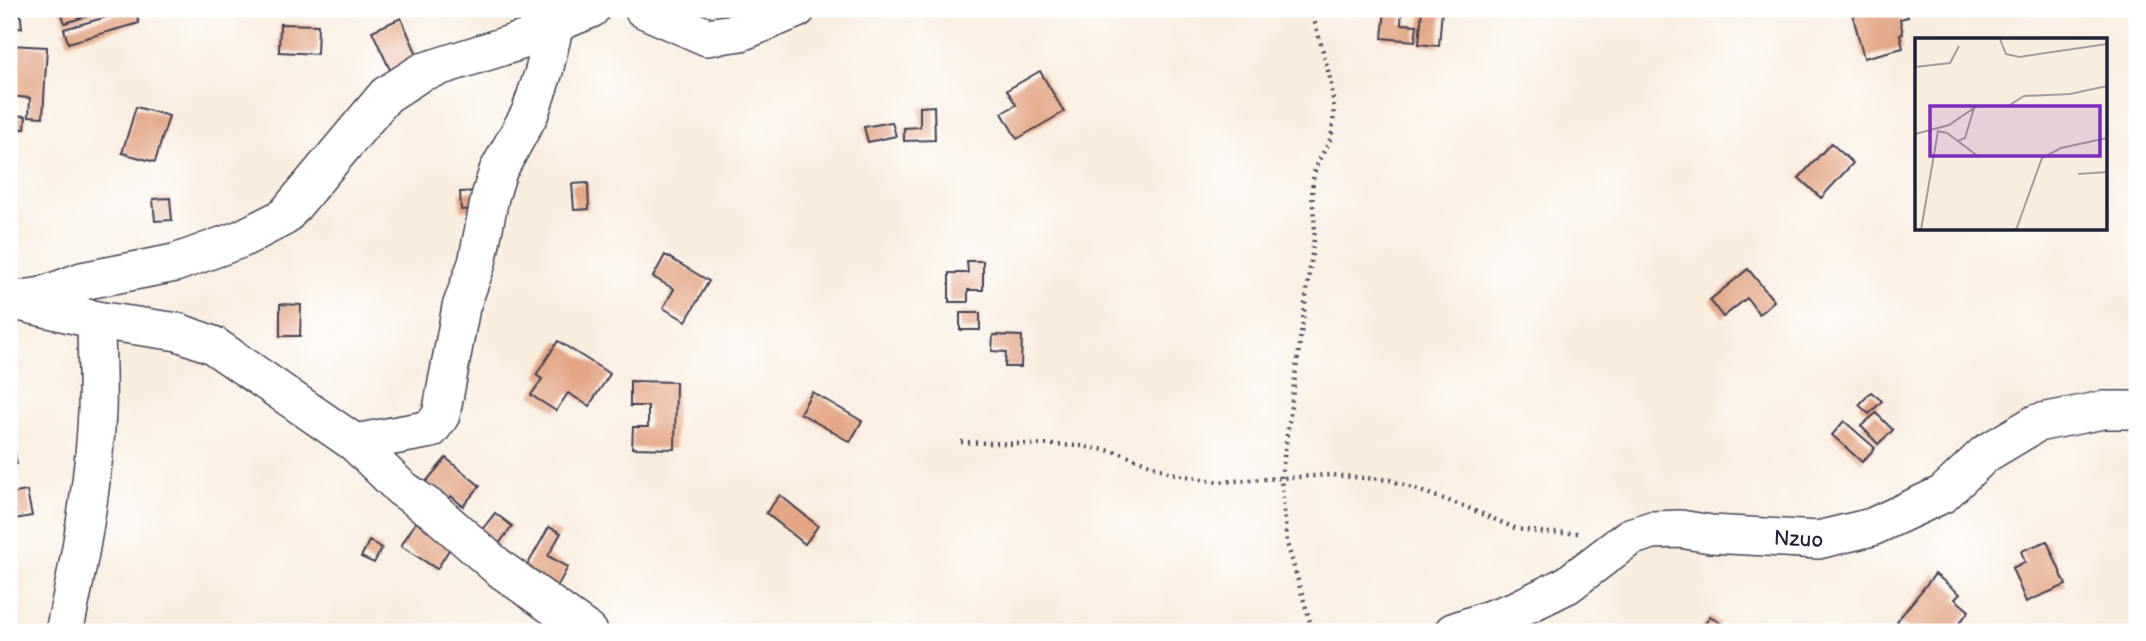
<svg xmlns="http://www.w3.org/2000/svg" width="2146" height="641" font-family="'Balsamiq Sans',sans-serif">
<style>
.building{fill:#e3a584}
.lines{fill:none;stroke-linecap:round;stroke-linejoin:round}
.minor-casing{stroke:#424053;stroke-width:40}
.path{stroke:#424053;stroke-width:4.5;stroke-dasharray:2 5;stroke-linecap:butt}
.minor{stroke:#fff;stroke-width:37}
.labels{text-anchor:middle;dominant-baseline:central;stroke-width:5;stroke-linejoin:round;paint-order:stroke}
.street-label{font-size:21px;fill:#22223b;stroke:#fff}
.inset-road{fill:none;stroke:#a39c9d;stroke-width:2}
.view{fill:#7b2cbf;fill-opacity:0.15;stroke:#7b2cbf;stroke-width:3.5}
.inset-edge{fill:none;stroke:#22223b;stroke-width:3.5}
</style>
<rect width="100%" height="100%" fill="#fff"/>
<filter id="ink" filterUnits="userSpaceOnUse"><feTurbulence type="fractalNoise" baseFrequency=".0143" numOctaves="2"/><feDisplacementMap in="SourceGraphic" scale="14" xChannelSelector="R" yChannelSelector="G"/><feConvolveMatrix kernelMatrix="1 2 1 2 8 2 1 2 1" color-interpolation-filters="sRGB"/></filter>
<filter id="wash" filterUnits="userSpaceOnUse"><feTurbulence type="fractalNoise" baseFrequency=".00686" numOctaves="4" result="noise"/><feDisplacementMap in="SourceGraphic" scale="28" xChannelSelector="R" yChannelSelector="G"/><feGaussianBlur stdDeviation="1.57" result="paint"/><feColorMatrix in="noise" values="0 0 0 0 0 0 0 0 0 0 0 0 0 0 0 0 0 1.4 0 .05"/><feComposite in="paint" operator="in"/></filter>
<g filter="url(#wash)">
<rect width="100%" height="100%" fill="#f9edde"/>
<g id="blocks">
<!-- building -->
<g class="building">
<path d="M9,9H20L22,28L9,29Z"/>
<path d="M60,9H110L65,23Z"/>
<path d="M135,9L139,23L68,43L64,29Z"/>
<path d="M1385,9H1402L1401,24L1417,25L1415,41L1382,38Z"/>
<path d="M1422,9H1442L1439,46L1419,44Z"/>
<path d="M1851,9H1905L1908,17L1900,19L1903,34L1900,35L1903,48L1864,58Z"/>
<path d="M401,18L419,59L391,72L372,31Z"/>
<path d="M280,24L318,25L317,54L279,52Z"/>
<path d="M9,45L47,47L43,117L29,116L30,98L9,96Z"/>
<path d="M1040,71L1064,112L1017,139L1002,113L1016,105L1007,90Z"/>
<path d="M934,106L935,140L904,141V128L920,127V107Z"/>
<path d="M136,107L169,116L155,162L122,153Z"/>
<path d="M9,115L26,116L25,129H9Z"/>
<path d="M892,122L896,136L868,142L864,127Z"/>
<path d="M1831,143L1853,163L1821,198L1799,178Z"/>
<path d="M588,183L589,209L574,210L572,184Z"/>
<path d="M479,191L480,209L461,210L460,192Z"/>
<path d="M170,198L172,220L155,221L153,199Z"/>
<path d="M665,255L709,281L686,321L663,308L674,289L653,277Z"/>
<path d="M967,261H983V290H968V302H949V273H968Z"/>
<path d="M1748,269L1774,301L1759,314L1747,298L1723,317L1710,300Z"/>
<path d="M280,304L301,305L300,336H280Z"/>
<rect x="960" y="313" width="20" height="17"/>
<path d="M993,335L1022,336L1021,367H1005L1006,352L992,351Z"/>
<path d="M558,341L610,374L589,406L568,393L556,411L531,395L542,379L536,375Z"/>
<path d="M630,381L676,382L675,449L632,448L633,427H648V406H630Z"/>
<path d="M812,392L862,421L850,442L800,413Z"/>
<path d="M1871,392L1882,401L1869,414L1859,405Z"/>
<path d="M1876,413L1893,430L1878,444L1861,426Z"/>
<path d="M1844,421L1875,448L1862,462L1832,435Z"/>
<path d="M10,432L17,464L9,466V433Z"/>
<path d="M446,458L480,486L463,506L451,496L445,503L423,485Z"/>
<path d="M27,491L32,516L9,520V494Z"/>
<path d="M780,495L818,526L805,544L766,513Z"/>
<path d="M495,513L512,526L492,553L474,540Z"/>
<path d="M416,522L452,545L437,569L401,546Z"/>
<path d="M549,527L561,533L548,556L568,567L556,589L524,571Z"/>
<path d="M369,541L382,548L374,563L361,557Z"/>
<path d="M2047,541L2066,585L2026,602L2012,568L2025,562L2021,551Z"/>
<path d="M1935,574L1960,594L1955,599L1969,611L1953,631L1949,627L1945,632H1911L1897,621Z"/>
<path d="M1710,616L1720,623L1714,632H1704L1701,630Z"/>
</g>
</g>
</g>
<g filter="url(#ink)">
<use href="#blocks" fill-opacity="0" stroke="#424053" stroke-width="2"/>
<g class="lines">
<!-- minor casing -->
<g class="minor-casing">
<g id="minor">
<path d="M643,9L707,37L741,32L797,9"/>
<path d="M17,300L42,296L82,281L175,263L241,239L284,217L386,95L422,72L533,37L555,24L591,9"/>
<path d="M15,301L96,320L178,332L213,345L355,443L401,488L434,511L499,568L589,632"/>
<path d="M355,443L431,429L441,415L461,307L477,263L490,197L498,171L530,113L544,71L555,24"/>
<path d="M64,632C80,560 94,485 97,411C98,381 96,350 96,320"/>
<path id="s1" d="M1453,632L1516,610L1567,585L1630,537L1652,530L1680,529L1711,534L1818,540L1872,527L1943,494L1985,454L2037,423L2103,410H2137"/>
</g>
</g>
<!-- path -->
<g class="path">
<path d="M1311,9C1321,49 1339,90 1332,132C1330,145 1320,155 1316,167C1309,187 1314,211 1315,232L1281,479L1287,543L1313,632"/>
<path d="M961,442L1081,446L1118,452L1171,473L1218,482L1329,475L1390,480L1466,507L1517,529L1547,533H1578"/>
</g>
<!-- minor -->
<use href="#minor" class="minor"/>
</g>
</g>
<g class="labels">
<!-- street labels -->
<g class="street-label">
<text stroke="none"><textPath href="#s1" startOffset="373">Nzuo</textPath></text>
</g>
</g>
<!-- overview -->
<g transform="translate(1915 38)">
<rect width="192" height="192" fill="#f9edde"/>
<path class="inset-road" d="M85,1L91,16L104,19L192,6M0,29L35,25L44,8M22,93L32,95L64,119M0,96L34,87L62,68H93L109,58L155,56L192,48M43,103L50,100L59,70M163,136L192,134M6,192L23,93M101,192L127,120L146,110L192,100"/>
<path class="view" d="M15,68H185V118H15Z"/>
<rect width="192" height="192" class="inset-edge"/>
</g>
<!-- margin -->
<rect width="2146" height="641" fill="none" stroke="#fff" stroke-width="35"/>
</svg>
